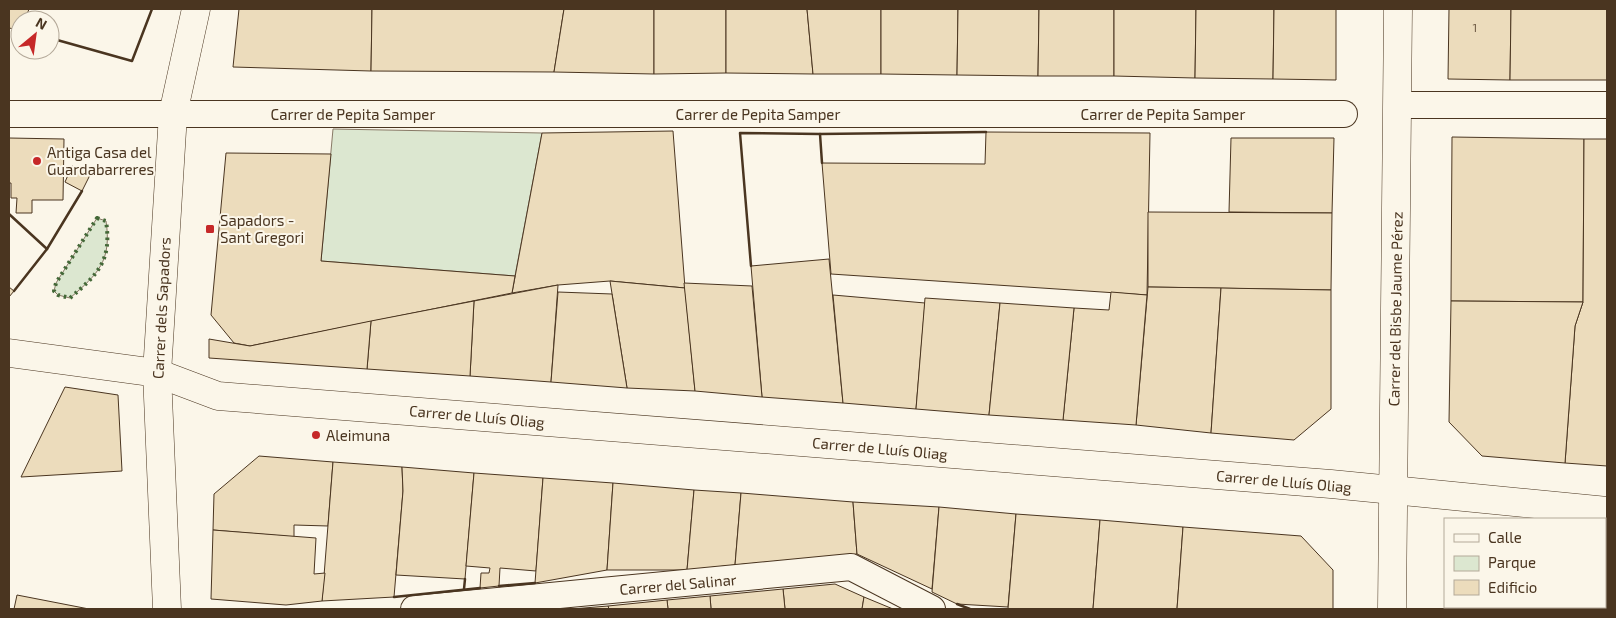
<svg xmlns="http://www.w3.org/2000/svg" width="1616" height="618" font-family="'Exo 2',sans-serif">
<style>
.green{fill:#dce7d0;stroke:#887966}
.building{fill:#ecdcbc;stroke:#4a3520}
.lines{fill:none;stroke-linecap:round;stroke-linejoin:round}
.pedestrian-casing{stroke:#4a3520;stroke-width:28}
.minor-casing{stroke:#4a3520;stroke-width:29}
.pedestrian{stroke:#fbf6e9;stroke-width:26}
.minor{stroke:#fbf6e9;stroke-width:28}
.hedge{stroke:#436837;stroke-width:4;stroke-dasharray:2.5 4;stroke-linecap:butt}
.wall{stroke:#4a3520;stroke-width:2.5}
.poi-dot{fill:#c62828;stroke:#fbf6e9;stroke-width:2}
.labels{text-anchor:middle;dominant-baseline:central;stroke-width:4;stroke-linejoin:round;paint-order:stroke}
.number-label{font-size:12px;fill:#725f47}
.street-label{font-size:15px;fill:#4a3520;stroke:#fbf6e9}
.poi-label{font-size:15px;fill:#4a3520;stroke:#fbf6e9;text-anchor:start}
</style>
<rect width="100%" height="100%" fill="#fbf6e9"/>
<!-- green -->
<g class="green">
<path d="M333,129L542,133L515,276L321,261Z"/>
<path d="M97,218L106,221C112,261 98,274 70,298L58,295L54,291L56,283Z"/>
</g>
<!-- building -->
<g class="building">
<path d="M9,9H29L25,20H20V30L9,28Z"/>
<path d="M239,9H372L371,71L233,67Z"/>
<path d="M372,9H564L554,72L371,71Z"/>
<path d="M564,9H654V74L554,72Z"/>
<path d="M654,9H726V73L654,74Z"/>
<path d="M726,9H807L813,74L726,73Z"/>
<path d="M807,9H881V74H813Z"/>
<path d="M881,9H958L957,75L881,74Z"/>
<path d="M958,9H1039L1038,76L957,75Z"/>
<path d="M1039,9H1114V76H1038Z"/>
<path d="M1114,9H1196L1195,78L1114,76Z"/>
<path d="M1196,9H1274L1273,79L1195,78Z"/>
<path d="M1274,9H1336V80L1273,79Z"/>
<path d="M1449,9H1511L1510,80L1448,79Z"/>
<path d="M1511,9H1607V80H1510Z"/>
<path d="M673,131L685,288L610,281L558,285L512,293L542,133Z"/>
<path d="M986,132L1150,133L1147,295L831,274L822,163L985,164Z"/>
<path d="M1452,137L1584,139L1583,302L1451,301Z"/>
<path d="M9,138L64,139L63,200H32V213H16L17,198H11V183H9Z"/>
<path d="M1231,138H1334L1332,213L1229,212Z"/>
<path d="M1584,139H1607V466L1565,463L1575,326L1583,302Z"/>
<path d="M226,153L331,154L321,261L515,276L512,293L250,346L234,343L211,315Z"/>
<path d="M72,166L90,175L82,191L65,182Z"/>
<path d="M1148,212L1332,213L1331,290L1148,287Z"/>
<path d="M829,259L843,403L762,397L751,266Z"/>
<path d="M610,281L685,288L695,391L627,388Z"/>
<path d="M684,283L752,286L762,397L695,391Z"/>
<path d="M558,285L551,382L470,376L474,301Z"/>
<path d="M9,287L14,291L9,297Z"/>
<path d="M1148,287L1221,288L1211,433L1136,425Z"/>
<path d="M1221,288L1331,290V409L1294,440L1211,433Z"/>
<path d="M558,292L612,294L627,388L551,382Z"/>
<path d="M1111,292L1147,295L1136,425L1063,420L1074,308L1109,310Z"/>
<path d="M833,295L925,303L916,409L843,403Z"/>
<path d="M925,298L1000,303L989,415L916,409Z"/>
<path d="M474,301L470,376L367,369L371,321Z"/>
<path d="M1451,301L1583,302L1575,326L1565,463L1482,456L1449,422Z"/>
<path d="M1000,303L1074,308L1063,420L989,415Z"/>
<path d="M371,321L367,369L209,358V339L250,346Z"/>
<path d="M65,387L118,395L122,471L21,477Z"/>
<path d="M259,456L333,462L328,526L294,525V537L213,530L214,494Z"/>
<path d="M333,462L402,467L403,491L394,597L322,601Z"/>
<path d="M402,467L474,473L465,579L396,575L403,491Z"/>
<path d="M474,473L543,478L536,571L500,568L499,586L480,588L481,573H489L490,568L466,566Z"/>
<path d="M543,478L613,483L607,570L535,583Z"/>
<path d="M613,483L694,490L687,570H607Z"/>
<path d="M694,490L741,493L735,565L687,570Z"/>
<path d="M741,493L853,502L857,554L735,565Z"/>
<path d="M853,502L939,507L932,589L857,554Z"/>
<path d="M939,507L1016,514L1008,607L957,604L932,592Z"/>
<path d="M1016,514L1100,520L1093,609H1008Z"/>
<path d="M1100,520L1183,527L1177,609H1093Z"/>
<path d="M1183,527L1301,536L1333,570V609H1177Z"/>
<path d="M213,530L316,538L314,574L325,573L322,601L286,605L211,599Z"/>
<path d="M1605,559L1607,560V609H1597V607H1605Z"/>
<path d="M835,584L864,597L862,609H785L783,589Z"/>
<path d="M783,589L785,609H711L710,596Z"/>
<path d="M17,595L89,609H14Z"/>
<path d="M710,596L711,609H668L667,600Z"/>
<path d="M864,597L893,609H862Z"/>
<path d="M667,600L668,609H609L608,606Z"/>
<path d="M608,606L609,609H572Z"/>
<rect x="1449" y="607" width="148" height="2"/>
</g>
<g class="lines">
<!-- pedestrian casing -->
<g class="pedestrian-casing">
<g id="pedestrian">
<path d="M1398,105H1607"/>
<path d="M9,114H1344"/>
<path d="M414,609L851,567L932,609"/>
</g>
</g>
<!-- minor casing -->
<g class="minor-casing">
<g id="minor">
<path d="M9,353L157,373L218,396L1331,484L1607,511"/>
<path d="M167,609L157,373L173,114L196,9"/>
<path d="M1392,609L1398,9"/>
</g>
</g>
<!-- pedestrian -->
<use href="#pedestrian" class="pedestrian"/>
<!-- minor -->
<use href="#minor" class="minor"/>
<!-- hedge -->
<path class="hedge" d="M97,218L106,221C112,261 98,274 70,298L58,295L54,291L56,283Z"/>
<!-- wall -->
<g class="wall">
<path d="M50,38L132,61L152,9"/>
<path d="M820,134L986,132"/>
<path d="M9,214L47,249L14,291"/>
<path d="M47,249L82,191"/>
<path d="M751,266L740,133L820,134L822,163"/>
<path d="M499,586L535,583"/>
<path d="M464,589L465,579"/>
<path d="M394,597L480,588"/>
<path d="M957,604L970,609"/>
</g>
</g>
<!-- markers -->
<g class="poi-dot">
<circle cx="37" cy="161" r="5"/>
<rect x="205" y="224" width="10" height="10" rx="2.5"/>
<circle cx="316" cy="435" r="5"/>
</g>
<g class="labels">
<!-- number labels -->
<g class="number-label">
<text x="1475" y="27">1</text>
</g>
<!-- street labels -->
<g class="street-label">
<text x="353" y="114">Carrer de Pepita Samper</text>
<text x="758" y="114">Carrer de Pepita Samper</text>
<text x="1163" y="114">Carrer de Pepita Samper</text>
<text transform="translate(161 308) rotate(-87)">Carrer dels Sapadors</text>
<text transform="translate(1395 309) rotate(-89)">Carrer del Bisbe Jaume Pérez</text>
<text transform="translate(477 416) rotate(5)">Carrer de Lluís Oliag</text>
<text transform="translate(880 448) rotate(5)">Carrer de Lluís Oliag</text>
<text transform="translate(1284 481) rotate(5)">Carrer de Lluís Oliag</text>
<text transform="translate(678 584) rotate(-5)">Carrer del Salinar</text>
</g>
<!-- poi labels -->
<g class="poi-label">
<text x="47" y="152">Antiga Casa del<tspan x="47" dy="17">Guardabarreres</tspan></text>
<text x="220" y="220">Sapadors -<tspan x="220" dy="17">Sant Gregori</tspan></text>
<text x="326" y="435">Aleimuna</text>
</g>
</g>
<!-- border -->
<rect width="1616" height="618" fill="none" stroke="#4a3520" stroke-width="20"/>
<!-- legend -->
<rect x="1444" y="518" width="162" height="90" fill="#fbf6e9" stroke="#b4a999"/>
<rect x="1454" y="534" width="25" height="8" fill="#fbf6e9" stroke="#b4a999"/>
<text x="1488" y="543" font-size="15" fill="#4a3520">Calle</text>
<rect x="1454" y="556" width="25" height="15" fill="#dce7d0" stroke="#b4a999"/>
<text x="1488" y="568" font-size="15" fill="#4a3520">Parque</text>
<rect x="1454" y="580" width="25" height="15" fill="#ecdcbc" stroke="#b4a999"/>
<text x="1488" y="593" font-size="15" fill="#4a3520">Edificio</text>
<!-- north arrow -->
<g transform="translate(35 35) rotate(29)"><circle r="24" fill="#fbf6e9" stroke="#b4a999"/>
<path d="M0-4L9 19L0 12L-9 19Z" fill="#c62828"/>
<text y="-8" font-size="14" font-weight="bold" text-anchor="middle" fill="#4a3520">N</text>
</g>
</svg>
